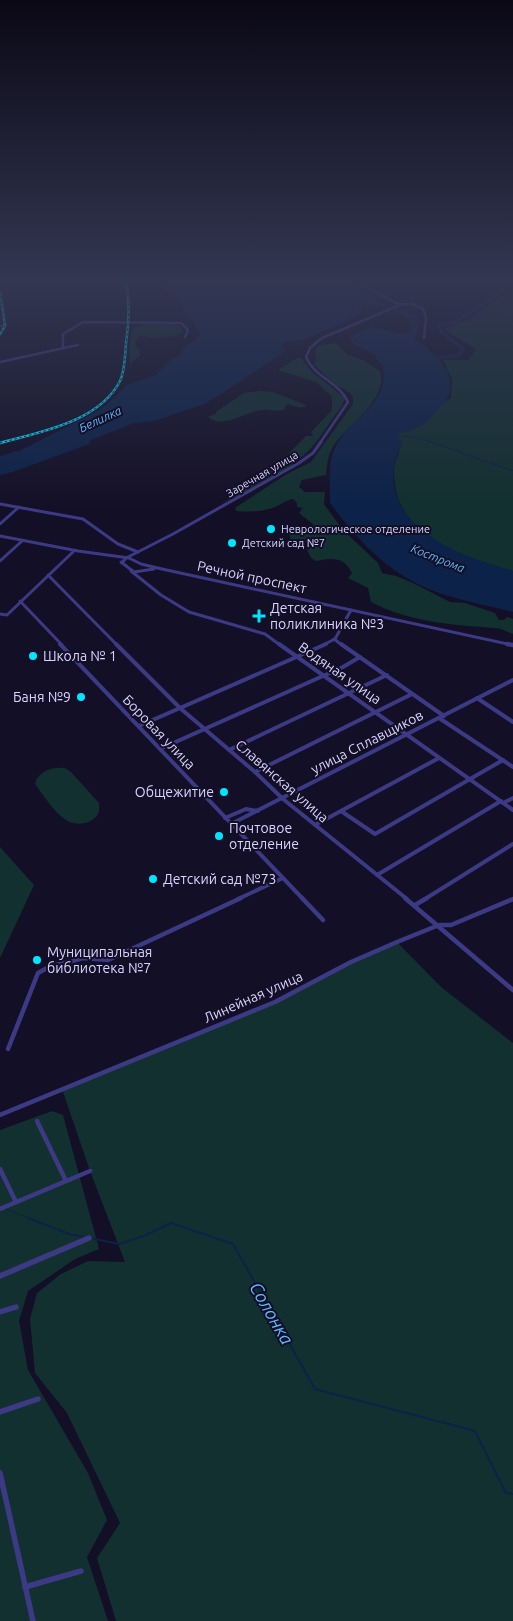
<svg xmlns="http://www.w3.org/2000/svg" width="513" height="1621" font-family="Ubuntu,sans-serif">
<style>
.green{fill:#12302f}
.water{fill:#0c2248}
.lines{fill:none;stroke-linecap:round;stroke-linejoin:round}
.stream-far1{stroke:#0c2248;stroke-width:1}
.stream{stroke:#0c2248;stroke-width:2}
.canal{stroke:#0c2248;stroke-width:3}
.river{fill:#0c2248;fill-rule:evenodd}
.minor-far4{stroke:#3d3a85;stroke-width:2.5}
.minor-far3{stroke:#3d3a85;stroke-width:3}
.minor-far2{stroke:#3d3a85;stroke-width:4}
.minor-far1{stroke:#3d3a85;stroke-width:4.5}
.minor{stroke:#3d3a85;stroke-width:5.5}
.tertiary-far2{stroke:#3d3a85;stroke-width:2.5}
.tertiary-far1{stroke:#3d3a85;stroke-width:3}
.tertiary{stroke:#3d3a85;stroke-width:4.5}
.rail-casing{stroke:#00e5ff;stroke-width:2.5}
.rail{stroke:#130f26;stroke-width:1;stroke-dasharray:2.5;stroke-linecap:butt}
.poi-dot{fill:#00e5ff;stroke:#130f26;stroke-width:2}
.labels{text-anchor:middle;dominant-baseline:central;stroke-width:4;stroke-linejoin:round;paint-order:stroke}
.far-street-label{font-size:11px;fill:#d9d4ff;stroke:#130f26}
.far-poi-label{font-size:11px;fill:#d9d4ff;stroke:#130f26;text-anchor:start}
.far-water-label{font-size:12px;font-style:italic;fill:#62b6ff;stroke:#130f26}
.street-label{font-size:14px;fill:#d9d4ff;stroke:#130f26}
.poi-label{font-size:14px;fill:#d9d4ff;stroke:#130f26;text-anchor:start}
.near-water-label{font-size:18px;font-style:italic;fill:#62b6ff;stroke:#130f26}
</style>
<rect width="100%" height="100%" fill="#130f26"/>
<!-- green -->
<g class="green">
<path d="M513,288V571C470,559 403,539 395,486C394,477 393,468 396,459C397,457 399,455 399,452C400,446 398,439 398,433L424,424L443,403L451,398L452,379L443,360H469L476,349L444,329L471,318Z"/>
<path d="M165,321L180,326L183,331C172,341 152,337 138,336L135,345L140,350V355L130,364L129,348L133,328L154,322Z"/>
<path d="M335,343L348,355L363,360L380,371C388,401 349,423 334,445C328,453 327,465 326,475L302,480L299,487L305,492H325L324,504L343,530L378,563L382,573L396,576L413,583L450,602L465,603L495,613L499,620H504L507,617L513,619V634C507,632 501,628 495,628C454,625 408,622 371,602L368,588L348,578L352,573C343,556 333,558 316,561L311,558L307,550L313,546L315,540L309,539L291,540L289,533L307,530L314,525L299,513L303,508L297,507V503L293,499C286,500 282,504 275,507C263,512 249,512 236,511L235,508L285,475L311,462L353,404V397C348,390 343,389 336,385C328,378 321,372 314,364L316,360L315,352L317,346Z"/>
<path d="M297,358H301L312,372L345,398L342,406C330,420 322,437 309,450C287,473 248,490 219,505L263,478L261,473L265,468L287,455L306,436H313L311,432L332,410V397L316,382L278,370Z"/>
<path d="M260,391L273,392L306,405L305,407H298L287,404L284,410C277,412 271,409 264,410C248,410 223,430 208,417L215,414L217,411L244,393Z"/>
<path d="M65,768L71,772L99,803C100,810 99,816 92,820C66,835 49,802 35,784C38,771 52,767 65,768Z"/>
<path d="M0,847L34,885L0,958Z"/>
<path d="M397,942L441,987L513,1043V1621H116L97,1558L120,1523L67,1413L35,1373L30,1319L37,1293L61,1274L88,1261L125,1262L90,1171L62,1089L275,1002L351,962Z"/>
<path d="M52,1111L63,1115L99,1249L75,1259L28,1291L19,1321L28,1370L88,1473L107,1520L87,1557L108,1621H0V1130Z"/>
</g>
<!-- water -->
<g class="water">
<path d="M163,282H347L364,291L372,299L384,304L377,306L364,302L356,316L304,340L284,342L282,346L285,350L281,354L223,393L204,404L154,421L134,423L91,440L89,444L13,472L0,475V456L21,450L96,412L105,406L127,385L156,375L173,358L179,356L182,350L200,335C193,317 177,300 163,287Z"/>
<path d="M403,313H410L418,316V332L414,339C433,351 456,370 449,395C448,400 441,406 437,410C423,426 419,430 398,433V438L402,442C400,450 395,458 394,467C386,531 466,558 513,571V612C486,605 457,600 431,590C388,573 356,539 330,503C330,487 328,467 333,453C345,419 390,408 383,366L376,359V355L355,345L349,337L371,327L402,334L410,332C414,324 406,318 403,313Z"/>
</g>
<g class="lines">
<!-- stream-far1 -->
<g class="stream-far1">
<path d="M397,436L420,438L513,471"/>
<path d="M6,1209L31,1219"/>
</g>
<!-- stream -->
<g class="stream">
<path d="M28,1218L69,1234L84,1237"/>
<path d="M90,1238L119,1244L144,1236L171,1223L233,1244L315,1389L475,1431L506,1493L513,1494"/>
</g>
<!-- canal -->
<path class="canal" d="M438,358L458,355L463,349L442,333L438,325L455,322L513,285"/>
<!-- river -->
<path class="river" d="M372,300L411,314L415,318L411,319L407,316L370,302V300Z"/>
<!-- minor-far4 -->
<g class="minor-far4">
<path d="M0,294L1,296"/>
<path d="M400,304H412L423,309L426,317L424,338"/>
<path d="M0,326H4"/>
<path d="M63,348V334L83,322L181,323L188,330L185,337"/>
<path d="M0,362L78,345"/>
</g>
<!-- minor-far3 -->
<g class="minor-far3">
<path d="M0,504L83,519L118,544L138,552"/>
<path d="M0,524L19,507"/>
<path d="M0,561L22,541"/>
<path d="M131,571L161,595L189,612L265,634L280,645"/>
<path d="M48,575L117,645"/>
<path d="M20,601L62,645"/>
<path d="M0,614L7,615L74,551"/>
<path d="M334,639L342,645"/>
<path d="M323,645L335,639L351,610"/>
</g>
<!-- minor-far2 -->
<g class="minor-far2">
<path d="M60,644L303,899"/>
<path d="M116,644L180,708L255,772L283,799L407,899"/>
<path d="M279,644L513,810"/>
<path d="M341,644L444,716"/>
<path d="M477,698L513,722"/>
<path d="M439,718L513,767"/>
<path d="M139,726L326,644"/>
<path d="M160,749L343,667L360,657"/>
<path d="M229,750L387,675"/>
<path d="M255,772L412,694"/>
<path d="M503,803L513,798"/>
<path d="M341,811L375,834L503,760"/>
<path d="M225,818L246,809L258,811"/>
<path d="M231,824L513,680"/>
<path d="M315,825L439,758"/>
<path d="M377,875L501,801"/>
<path d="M238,899L283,878"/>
<path d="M425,899L513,844"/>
</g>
<!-- minor-far1 -->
<g class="minor-far1">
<path d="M302,898L323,920"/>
<path d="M405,898L513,990"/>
<path d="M415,905L427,898"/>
<path d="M8,1049L38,973L49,967L83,958L108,960L241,898"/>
<path d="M0,1115L275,1002L351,962L397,942L439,925H451L513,899"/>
<path d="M37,1121L66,1181"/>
<path d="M0,1169L16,1202"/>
<path d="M0,1209L90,1171"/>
</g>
<!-- minor -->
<g class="minor">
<path d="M0,1276L89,1238"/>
<path d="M0,1312L16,1307"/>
<path d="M0,1412L38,1399"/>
<path d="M0,1473L33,1621"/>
<path d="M25,1587L81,1571"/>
</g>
<!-- tertiary-far2 -->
<path class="tertiary-far2" d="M320,443L348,402C339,382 314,377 306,357L310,348L322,338L400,305L356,282"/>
<!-- tertiary-far1 -->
<g class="tertiary-far1">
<path d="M0,536L78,551L129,558L141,564L162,569L512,645"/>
<path d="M121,562L134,572L154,569"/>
<path d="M122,563L126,558L173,534L299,463L313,453L321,442"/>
</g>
<!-- tertiary -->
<path class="tertiary" d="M507,644L513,645"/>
<!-- rail casing -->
<g class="rail-casing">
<g id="rail">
<path d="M0,291L5,326L0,334"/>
<path d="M0,443C40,432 99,422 120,381C125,371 125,355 126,343C129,323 130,302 126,282"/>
</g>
</g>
<!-- rail -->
<use href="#rail" class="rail"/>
</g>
<!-- sky -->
<linearGradient id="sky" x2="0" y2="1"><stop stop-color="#0a0815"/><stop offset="0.55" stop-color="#333752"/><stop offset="1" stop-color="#333752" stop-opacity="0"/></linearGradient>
<rect width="513" height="509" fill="url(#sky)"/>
<!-- markers -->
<g class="poi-dot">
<circle cx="271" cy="529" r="5"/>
<circle cx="232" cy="543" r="5"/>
<path d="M256.5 608.5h5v5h5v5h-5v5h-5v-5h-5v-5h5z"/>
<circle cx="33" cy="656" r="5"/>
<circle cx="81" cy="697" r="5"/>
<circle cx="224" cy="792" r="5"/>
<circle cx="219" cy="836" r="5"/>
<circle cx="153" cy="879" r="5"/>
<circle cx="37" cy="960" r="5"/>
</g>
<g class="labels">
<!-- far-street labels -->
<g class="far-street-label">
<text transform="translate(262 474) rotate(-30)">Заречная улица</text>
</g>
<!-- far-poi labels -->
<g class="far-poi-label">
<text x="281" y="529">Неврологическое отделение</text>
<text x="242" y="543">Детский сад №7</text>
</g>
<!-- far-water labels -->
<g class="far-water-label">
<text transform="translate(100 419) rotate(-25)">Белилка</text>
<text transform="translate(438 558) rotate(22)">Кострома</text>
</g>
<!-- street labels -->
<g class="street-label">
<text transform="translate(252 577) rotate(12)">Речной проспект</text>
<text transform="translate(340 673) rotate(35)">Водяная улица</text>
<text transform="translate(159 732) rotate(46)">Боровая улица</text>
<text transform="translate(367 742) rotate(-27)">улица Сплавщиков</text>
<text transform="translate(282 781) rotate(41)">Славянская улица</text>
<text transform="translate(253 997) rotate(-24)">Линейная улица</text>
</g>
<!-- poi labels -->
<g class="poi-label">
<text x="270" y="608">Детская<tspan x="270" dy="16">поликлиника №3</tspan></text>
<text x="43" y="656">Школа № 1</text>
<text x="71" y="697" text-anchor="end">Баня №9</text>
<text x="214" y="792" text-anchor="end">Общежитие</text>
<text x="229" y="828">Почтовое<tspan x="229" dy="16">отделение</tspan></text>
<text x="163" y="879">Детский сад №73</text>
<text x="47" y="952">Муниципальная<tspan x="47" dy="16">библиотека №7</tspan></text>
</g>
<!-- near-water labels -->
<g class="near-water-label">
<text transform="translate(272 1313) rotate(60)">Солонка</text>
</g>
</g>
</svg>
